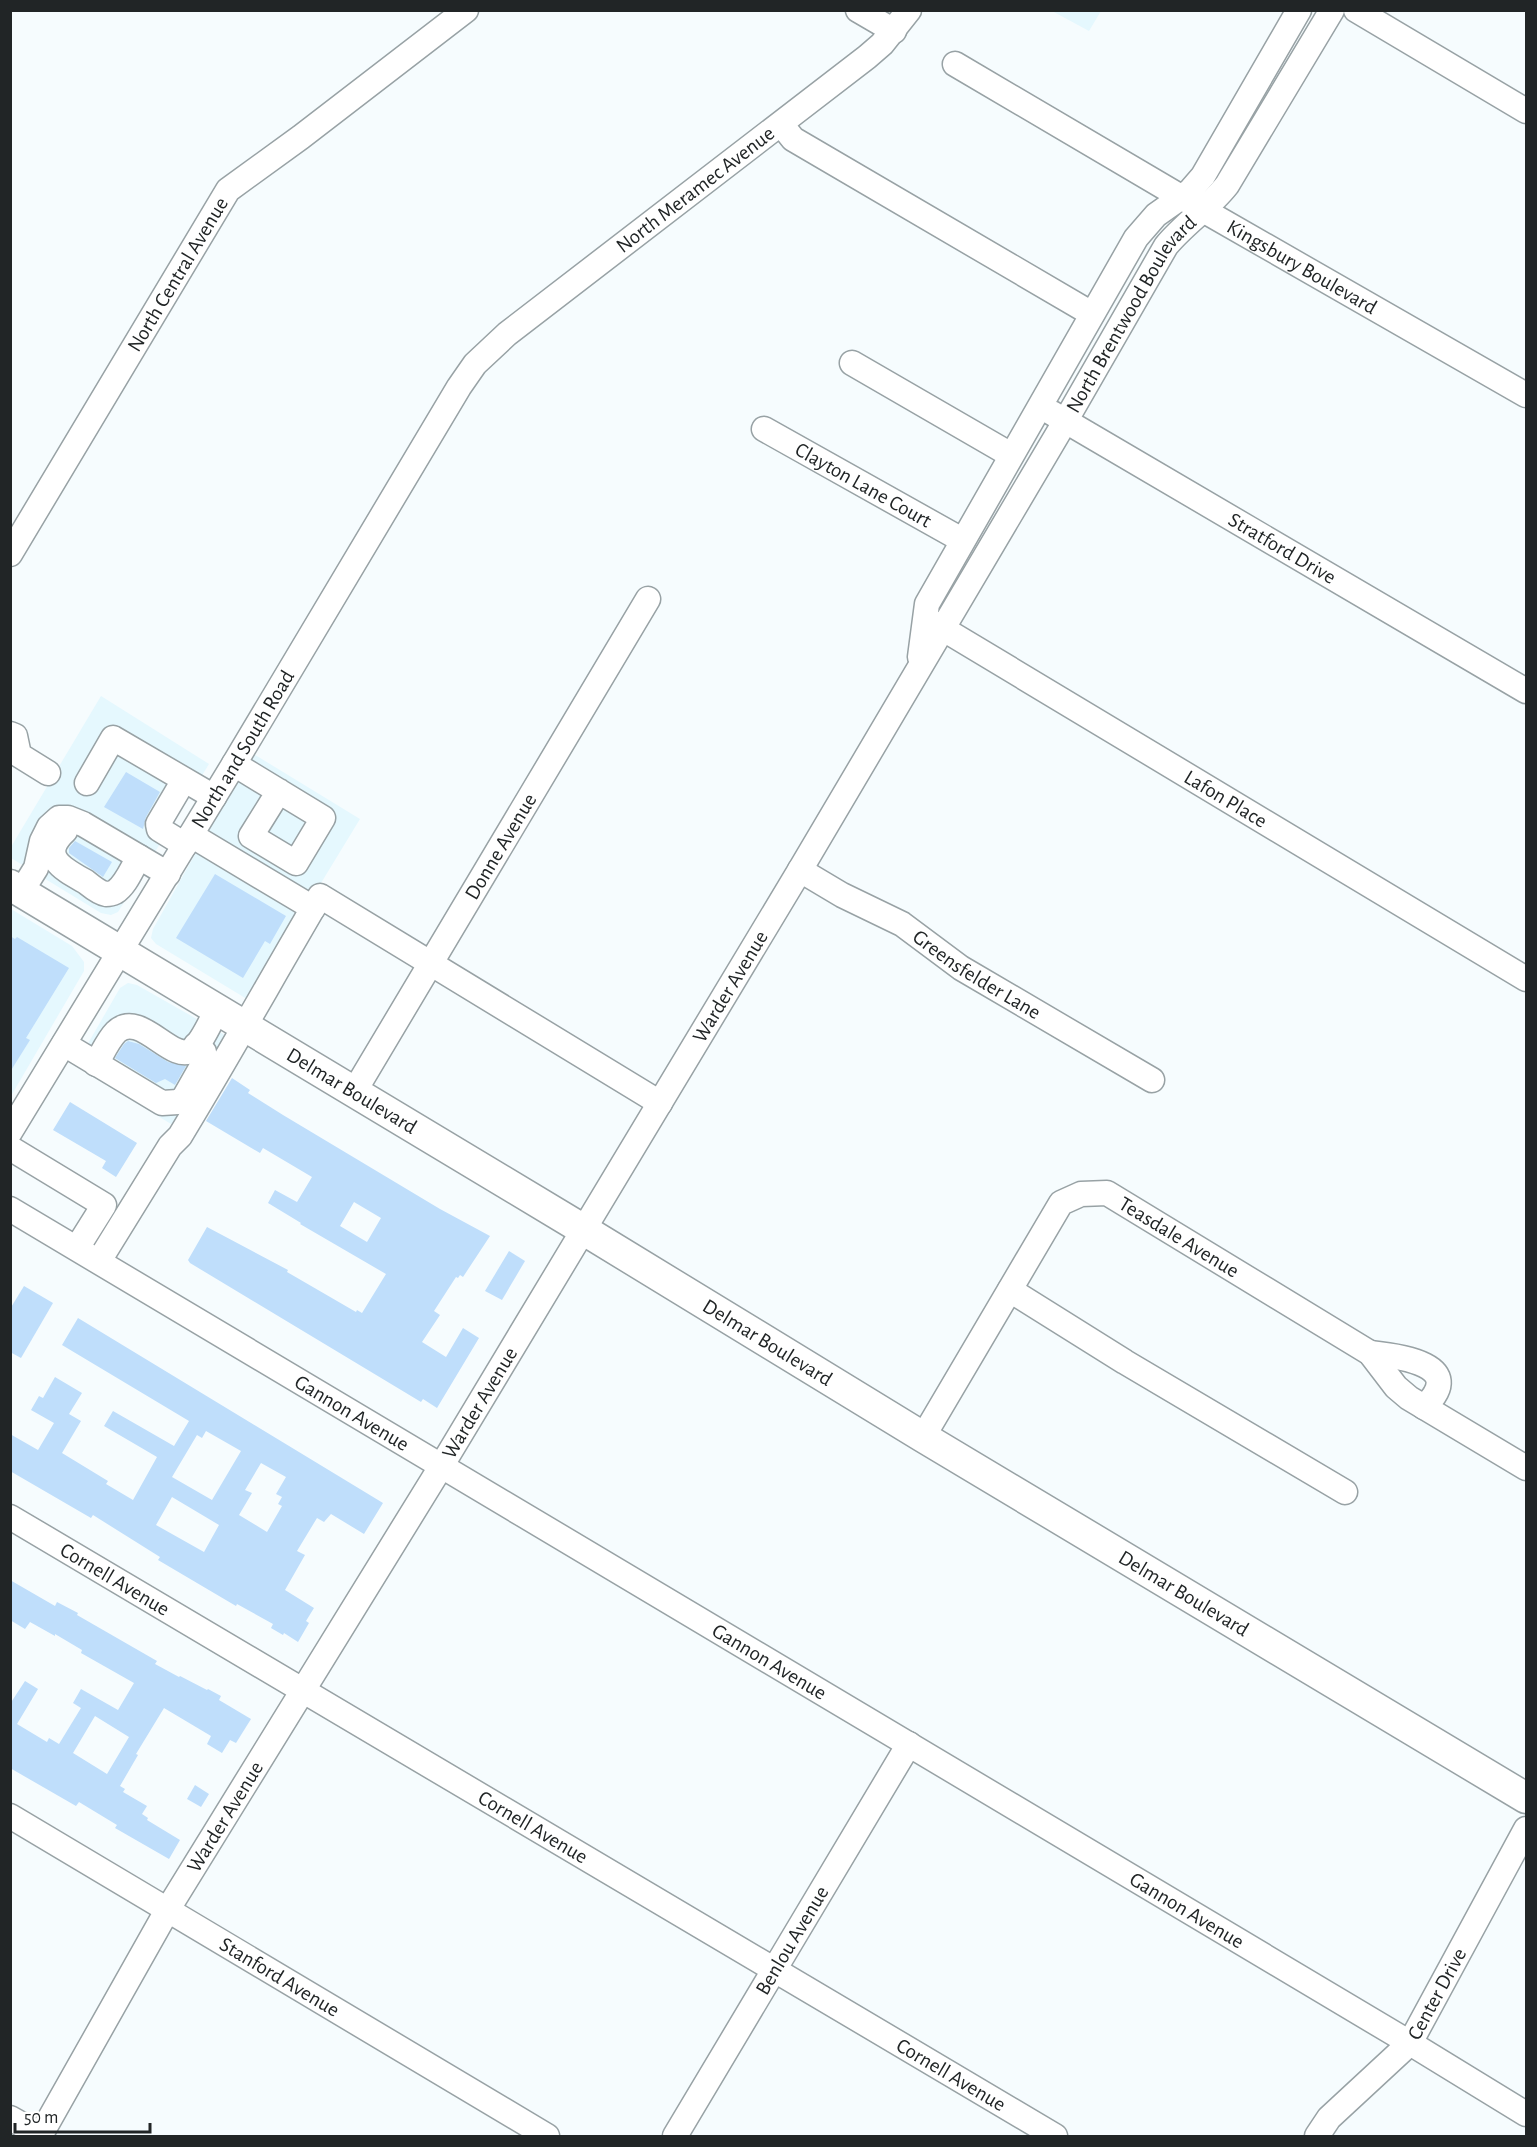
<svg xmlns="http://www.w3.org/2000/svg" width="1537" height="2147" font-family="'Alegreya Sans',sans-serif">
<style>
.built{fill:#e5f8fe}
.building{fill:#bfdefb;fill-rule:evenodd}
.lines{fill:none;stroke-linecap:round;stroke-linejoin:round}
.minor-casing{stroke:#98a2a5;stroke-width:27}
.major-casing{stroke:#98a2a5;stroke-width:33}
.minor{stroke:#fff;stroke-width:24}
.major{stroke:#fff;stroke-width:30}
.labels{text-anchor:middle;dominant-baseline:central;stroke-width:4.5;stroke-linejoin:round;paint-order:stroke}
.street-label{font-size:21px;fill:#212526;stroke:#fff}
</style>
<rect width="100%" height="100%" fill="#f6fcfe"/>
<!-- built -->
<g class="built">
<path d="M1052,11L1101,10V11L1089,31Z"/>
<path d="M101,696L209,764L118,912L111,915L101,913L11,858V847Z"/>
<path d="M252,753L360,819L318,888L260,1007L156,944L151,938L153,929Z"/>
<path d="M11,909L72,946L84,962V971L11,1096Z"/>
<path d="M128,983L137,985L239,1043L186,1133L75,1066L120,988Z"/>
</g>
<!-- building -->
<g class="building">
<path d="M126,772L160,792L146,817L143,829L104,807Z"/>
<path d="M75,841L112,862L103,877L69,853V848Z"/>
<path d="M215,874L286,916L270,944L265,941L243,978L176,938Z"/>
<path d="M10,936L15,939L17,937L69,968L26,1038L30,1040L10,1072Z"/>
<path d="M128,1041L139,1044L168,1062L186,1066L175,1085L165,1079L156,1083L115,1058L124,1044Z"/>
<path d="M232,1078L250,1090L248,1093L283,1115L440,1209L490,1236L463,1277L460,1275L458,1278L456,1277L434,1311L440,1315L422,1342L446,1357L463,1328L479,1338L437,1408L423,1399L421,1402L190,1263L188,1260L207,1227L288,1270L287,1272L356,1312L357,1310L362,1313L386,1274L300,1224L301,1223L268,1203L275,1190L297,1202L312,1177L263,1148L260,1153L206,1121ZM354,1202L381,1218L367,1242L340,1226Z"/>
<path d="M70,1102L137,1143L116,1177L102,1168L106,1161L53,1130Z"/>
<path d="M509,1251L525,1261L502,1300L485,1291Z"/>
<path d="M24,1286L53,1303L21,1358L10,1352V1309Z"/>
<path d="M78,1318L383,1503L364,1534L331,1514L324,1522L317,1518L297,1551L305,1555L285,1590L314,1608L306,1621L309,1623L298,1642L284,1633L283,1635L271,1628L273,1624L237,1604L236,1606L158,1560L160,1557L93,1515L91,1518L10,1471V1434L38,1450L54,1423L31,1410L39,1396L43,1398L55,1377L82,1393L69,1414L81,1421L62,1453L108,1481L106,1484L133,1500L157,1457L104,1426L113,1411L174,1446L189,1421L62,1345ZM206,1431L241,1451L212,1500L172,1477L197,1435L202,1438ZM261,1463L286,1477L276,1494L282,1497L278,1504L282,1506L267,1532L239,1515L252,1493L245,1490ZM172,1497L219,1525L204,1552L156,1525Z"/>
<path d="M10,1580L55,1606L57,1602L78,1613L77,1615L157,1661L155,1664L179,1677L180,1676L207,1690L208,1689L221,1696L219,1700L251,1719L236,1743L230,1740L222,1753L207,1744L211,1736L164,1708L136,1754L138,1755L120,1786L125,1789L123,1792L147,1806L142,1814L148,1818L147,1820L180,1840L169,1859L115,1828L117,1825L79,1802L76,1806L10,1768V1704L25,1681L38,1689L17,1724L47,1742L49,1738L59,1744L81,1708L73,1703L81,1689L118,1710L134,1683L81,1653L82,1650L55,1634V1636L30,1622L25,1629L10,1620ZM95,1716L129,1737L107,1774L73,1753Z"/>
<path d="M195,1785L209,1794L201,1807L187,1799Z"/>
</g>
<g class="lines">
<!-- minor casing -->
<g class="minor-casing">
<g id="minor">
<path d="M858,10L894,31"/>
<path d="M1356,10L1526,111"/>
<path id="s1" d="M955,64L1203,210L1526,395"/>
<path d="M781,124L793,139L1092,314"/>
<path d="M852,363L1011,455"/>
<path id="s2" d="M1052,413L1526,691"/>
<path id="s3" d="M764,429L962,540"/>
<path id="s4" d="M10,554L228,190L301,137L466,10"/>
<path id="s5" d="M930,621L1526,979"/>
<path d="M920,657L927,604L1136,238L1156,215L1190,191L1203,176L1299,10"/>
<path d="M10,734L15,736L19,755L48,773"/>
<path d="M234,764L323,818L296,863L251,836L279,791"/>
<path d="M184,780L158,824L159,829L185,845"/>
<path d="M87,783L113,738L214,797"/>
<path d="M65,831C37,857 65,870 86,882C91,886 99,893 106,894C108,894 113,893 115,892C126,885 132,868 139,857"/>
<path d="M191,835L313,908"/>
<path id="s6" d="M800,870L842,895L902,924L961,968L1152,1080"/>
<path d="M21,892L36,868L42,841L49,827L59,818H68L83,824L168,874"/>
<path d="M64,1044L162,1103L178,1102L184,1098L205,1061L204,1052L196,1045"/>
<path d="M96,1064C102,1054 108,1040 116,1032C140,1009 172,1064 192,1050C203,1041 210,1022 217,1010"/>
<path id="s7" d="M354,1092L648,599"/>
<path id="s8" d="M10,1132L234,764L459,387L475,364L507,334L867,57L882,44L909,10"/>
<path d="M10,1148L104,1205L77,1248"/>
<path id="s9" d="M10,1209L1410,2043L1526,2114"/>
<path d="M99,1261L170,1146L180,1136C228,1057 273,976 320,896L660,1103"/>
<path d="M1010,1290L1125,1362L1345,1492"/>
<path d="M1370,1353C1399,1356 1469,1365 1424,1407"/>
<path id="s10" d="M923,1437L1061,1203L1081,1194L1107,1193L1370,1353L1396,1387L1409,1398L1526,1468"/>
<path id="s11" d="M10,1517L1055,2136"/>
<path id="s12" d="M10,1816L547,2136"/>
<path d="M10,2118L42,2136"/>
<path id="s13" d="M40,2136L168,1909L442,1465L800,870L1066,420L1166,246C1184,224 1209,208 1227,185L1332,10"/>
<path id="s14" d="M675,2136L909,1744"/>
<path id="s15" d="M1317,2136L1329,2118L1410,2043L1526,1829"/>
</g>
</g>
<!-- major casing -->
<g class="major-casing">
<g id="major">
<path id="s16" d="M10,885L584,1230L923,1437L1526,1798"/>
</g>
</g>
<!-- minor -->
<use href="#minor" class="minor"/>
<!-- major -->
<use href="#major" class="major"/>
</g>
<g class="labels">
<!-- street labels -->
<g class="street-label">
<text stroke="none"><textPath href="#s8" startOffset="1179">North Meramec Avenue</textPath></text>
<text stroke="none"><textPath href="#s1" startOffset="402">Kingsbury Boulevard</textPath></text>
<text stroke="none"><textPath href="#s4" startOffset="326">North Central Avenue</textPath></text>
<text stroke="none"><textPath href="#s13" startOffset="2124">North Brentwood Boulevard</textPath></text>
<text stroke="none"><textPath href="#s3" startOffset="114">Clayton Lane Court</textPath></text>
<text stroke="none"><textPath href="#s2" startOffset="267">Stratford Drive</textPath></text>
<text stroke="none"><textPath href="#s8" startOffset="448">North and South Road</textPath></text>
<text stroke="none"><textPath href="#s5" startOffset="345">Lafon Place</textPath></text>
<text stroke="none"><textPath href="#s7" startOffset="286">Donne Avenue</textPath></text>
<text stroke="none"><textPath href="#s6" startOffset="206">Greensfelder Lane</textPath></text>
<text stroke="none"><textPath href="#s13" startOffset="1341">Warder Avenue</textPath></text>
<text stroke="none"><textPath href="#s16" startOffset="399">Delmar Boulevard</textPath></text>
<text stroke="none"><textPath href="#s10" startOffset="404">Teasdale Avenue</textPath></text>
<text stroke="none"><textPath href="#s16" startOffset="885">Delmar Boulevard</textPath></text>
<text stroke="none"><textPath href="#s13" startOffset="855">Warder Avenue</textPath></text>
<text stroke="none"><textPath href="#s9" startOffset="398">Gannon Avenue</textPath></text>
<text stroke="none"><textPath href="#s11" startOffset="122">Cornell Avenue</textPath></text>
<text stroke="none"><textPath href="#s16" startOffset="1371">Delmar Boulevard</textPath></text>
<text stroke="none"><textPath href="#s9" startOffset="884">Gannon Avenue</textPath></text>
<text stroke="none"><textPath href="#s13" startOffset="369">Warder Avenue</textPath></text>
<text stroke="none"><textPath href="#s11" startOffset="608">Cornell Avenue</textPath></text>
<text stroke="none"><textPath href="#s9" startOffset="1370">Gannon Avenue</textPath></text>
<text stroke="none"><textPath href="#s14" startOffset="228">Benlou Avenue</textPath></text>
<text stroke="none"><textPath href="#s12" startOffset="314">Stanford Avenue</textPath></text>
<text stroke="none"><textPath href="#s15" startOffset="188">Center Drive</textPath></text>
<text stroke="none"><textPath href="#s11" startOffset="1094">Cornell Avenue</textPath></text>
</g>
</g>
<!-- border -->
<rect width="1537" height="2147" fill="none" stroke="#212526" stroke-width="24"/>
<!-- scale -->
<path d="M15 2123v9h135v-9" fill="none" stroke="#212526" stroke-width="3"/>
<text x="24" y="2123" font-size="18" fill="#212526" stroke="#ffffff" stroke-width="4.5" paint-order="stroke">50 m</text>
</svg>
